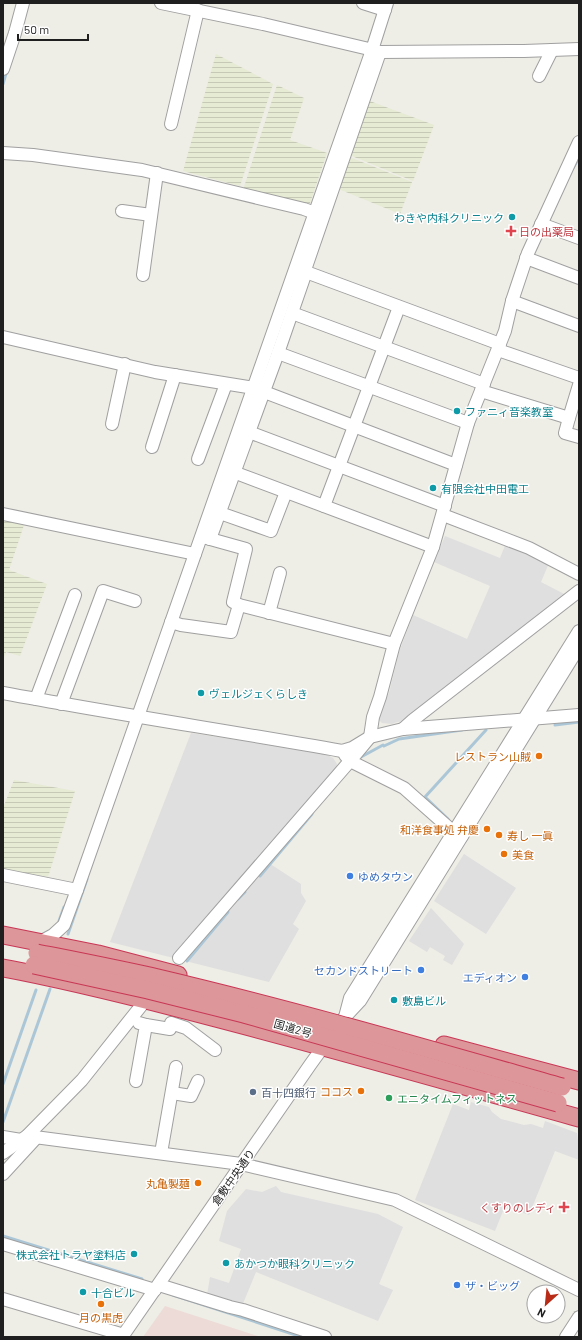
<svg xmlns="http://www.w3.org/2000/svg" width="582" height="1340" font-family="Barlow,'Noto Sans JP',sans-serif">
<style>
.commercial{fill:#eddbd7}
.farmland{fill:url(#farmland-rules)}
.parking{fill:#dfdfdf}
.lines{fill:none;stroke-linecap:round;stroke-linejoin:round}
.stream{stroke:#abc7d7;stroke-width:3}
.minor-casing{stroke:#a0a0a0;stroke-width:14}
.highway-casing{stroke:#c83755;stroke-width:19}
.minor{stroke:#fff;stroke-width:12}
.highway{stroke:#dd969a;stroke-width:17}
.highway-bridge-casing{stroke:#c83755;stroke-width:19;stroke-linecap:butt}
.highway-bridge{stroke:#dd969a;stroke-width:17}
.culture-dot{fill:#0f9aa8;stroke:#fff;stroke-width:1.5}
.health-dot{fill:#e0444e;stroke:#fff;stroke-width:1.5}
.food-dot{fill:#e8710a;stroke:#fff;stroke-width:1.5}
.shop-dot{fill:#3f7fe0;stroke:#fff;stroke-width:1.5}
.service-dot{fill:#5c6f8a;stroke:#fff;stroke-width:1.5}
.leisure-dot{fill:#2e9e5b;stroke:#fff;stroke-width:1.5}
.labels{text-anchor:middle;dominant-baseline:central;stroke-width:3;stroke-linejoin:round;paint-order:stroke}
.culture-label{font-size:11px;fill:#0d838f;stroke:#fff;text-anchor:start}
.health-label{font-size:11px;fill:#be3a42;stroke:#fff;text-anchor:start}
.food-label{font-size:11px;fill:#c56008;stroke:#fff;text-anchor:end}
.shop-label{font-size:11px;fill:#366cbe;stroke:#fff;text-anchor:start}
.street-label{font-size:11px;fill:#1f1f1f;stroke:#fff}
.service-label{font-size:11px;fill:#4e5e75;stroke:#fff;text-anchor:start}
.leisure-label{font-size:11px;fill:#27864d;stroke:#fff;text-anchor:start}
</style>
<defs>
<pattern id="farmland-rules" width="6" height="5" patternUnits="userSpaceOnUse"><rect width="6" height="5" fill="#e6ebd3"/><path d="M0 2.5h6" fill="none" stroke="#c5c9b5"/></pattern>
</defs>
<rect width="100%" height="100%" fill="#eeede6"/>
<!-- commercial -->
<path class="commercial" d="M165,1306L261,1337H143Z"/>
<!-- farmland -->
<g class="farmland">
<path d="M216,54L273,84L240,186L183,171Z"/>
<path d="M277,85L304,98L290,140L327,153L309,206L243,190Z"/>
<path d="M367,100L434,125L413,181L347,154Z"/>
<path d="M347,156L412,182L400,214L336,188Z"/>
<path d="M3,520L24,525L9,570L47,584L20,656L6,652L3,660Z"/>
<path d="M14,780L75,791L48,877L3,869V808Z"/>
</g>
<!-- parking -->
<g class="parking">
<path d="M445,536L500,558L506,543L549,563L541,582L568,596L406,721L397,722L392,724L382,723L379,720V711L389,693L399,652L413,615L467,639L490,586L434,562Z"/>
<path d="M191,733L324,753L333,758L337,764L336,771L261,858L301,884V893L306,901L293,924L299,929L269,982L110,942Z"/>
<path d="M464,854L516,888L486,934L434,901Z"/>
<path d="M431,908L464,944L452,965L443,960L445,956L430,947L427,952L409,941Z"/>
<path d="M471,1102L489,1107L492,1112L501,1119L524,1125L531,1124L543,1128L545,1121L577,1133L578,1141L579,1142V1160L555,1151L529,1215L505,1206L495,1231L415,1200L453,1104L469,1110Z"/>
<path d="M276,1186L281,1192L378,1214L403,1227L379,1284L393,1290L378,1321L256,1272L242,1306L207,1295L210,1277L229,1283L241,1249L219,1241L227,1211L246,1189L262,1192Z"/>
</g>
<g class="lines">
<!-- stream -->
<g class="stream">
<path d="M3,84L7,70"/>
<path d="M573,168L579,158"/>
<path d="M555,725L579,722"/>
<path d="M384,746L399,739L462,730"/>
<path d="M361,757L383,745"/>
<path d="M448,819L425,797L486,730"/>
<path d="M260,876L312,814"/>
<path d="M238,899L245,892"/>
<path d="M59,921L64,907"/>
<path d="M68,934L87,879"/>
<path d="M187,961L228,912"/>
<path d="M3,1084L36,990"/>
<path d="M3,1122L50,989"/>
<path d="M3,1236L142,1279"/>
<path d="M173,1295L302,1337"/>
</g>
<!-- minor casing -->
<g class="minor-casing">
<g id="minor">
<path d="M161,3L263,24L369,49L380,52L524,51L579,49"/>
<path d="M363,3L385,10"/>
<path d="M3,69L15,33L23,3"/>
<path d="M539,76L552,50"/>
<path d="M171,124L198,10"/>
<path d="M3,153L33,155L142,170L304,209L315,213"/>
<path d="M122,211L151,215"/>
<path d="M541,224L579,238"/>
<path d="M526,258L579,278"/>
<path d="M306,272L500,344"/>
<path d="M143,275L157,173"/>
<path d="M512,301L579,326"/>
<path d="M292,313L484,384"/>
<path d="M3,337L155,372L254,388L456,465"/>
<path d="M498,350L579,378"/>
<path d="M278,353L468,423"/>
<path d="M481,391L569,418L579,385"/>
<path d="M569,418L565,433L579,437"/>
<path d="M112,424L125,364"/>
<path d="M249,432L445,506"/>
<path d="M152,447L175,375"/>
<path d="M198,459L226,384"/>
<path d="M228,470L433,547"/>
<path d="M324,506L399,307"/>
<path d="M220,513L271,531L286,492"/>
<path d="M3,514L195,554"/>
<path d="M443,515L529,548L579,574"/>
<path d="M210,539L278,353L306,272V267L380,52"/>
<path d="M239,605L394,644"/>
<path d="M269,613L280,573"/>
<path d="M171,622L181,625L231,632L239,605L233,602L246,549L203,537"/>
<path d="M3,693C116,714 229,731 342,751L352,748L370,737L403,729L579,715"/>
<path d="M36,699L75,595"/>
<path d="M61,704L103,591L135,601"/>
<path d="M403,729L413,720L579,591"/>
<path d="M462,836L448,827L404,788L350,761L370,737L373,717L380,697L394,644L433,547L468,423L505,331L512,301L528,253L579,142"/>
<path d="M3,875L77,890"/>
<path d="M40,942L53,935L64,925L77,890L372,50L387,3"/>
<path d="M179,958L350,761L345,755"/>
<path d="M345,1017L350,998L579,631"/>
<path d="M146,1025L170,1029L171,1023L186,1028L215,1050"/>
<path d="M136,1081L146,1025L139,1023"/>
<path d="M172,1093L191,1096L198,1081"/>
<path d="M27,1136L241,1164L395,1200L579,1290"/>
<path d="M3,1137L21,1140"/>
<path d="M3,1153L27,1136L82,1080L141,1006"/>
<path d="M161,1153L176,1067"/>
<path d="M3,1174L37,1137"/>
<path d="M3,1244L155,1290"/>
<path d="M159,1285L230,1307L243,1310L325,1337"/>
<path d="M3,1299L124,1335"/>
<path d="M122,1337L310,1065L344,1018L360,1001L579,647"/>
<path d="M566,1337L579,1317"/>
</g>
</g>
<!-- highway casing -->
<g class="highway-casing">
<g id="highway">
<path d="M3,935L98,954L178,975"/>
<path d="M3,968C73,981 143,999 212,1017C335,1049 457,1084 579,1118"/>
<path d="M444,1045L579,1081"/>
</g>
</g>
<!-- minor -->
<use href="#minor" class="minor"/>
<!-- highway -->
<use href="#highway" class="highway"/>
<!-- highway-bridge casing -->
<g class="highway-bridge-casing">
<g id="highway-bridge">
<path d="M37,953C77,961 118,969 158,978C294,1010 428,1049 562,1087"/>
<path d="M34,965L148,990L244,1014L558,1103"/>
</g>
</g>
<!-- highway-bridge -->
<use href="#highway-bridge" class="highway-bridge"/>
</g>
<!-- markers -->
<g class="culture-dot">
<circle cx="512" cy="217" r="4"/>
<circle cx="457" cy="411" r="4"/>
<circle cx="433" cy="488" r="4"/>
<circle cx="201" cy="693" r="4"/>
<circle cx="394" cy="1000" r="4"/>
<circle cx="134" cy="1254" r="4"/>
<circle cx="226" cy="1263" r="4"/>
<circle cx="83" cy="1292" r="4"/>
</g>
<g class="health-dot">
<path d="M509 225h4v4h4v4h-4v4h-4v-4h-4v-4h4z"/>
<path d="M562 1201h4v4h4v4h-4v4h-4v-4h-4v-4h4z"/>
</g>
<g class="food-dot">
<circle cx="539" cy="756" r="4"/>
<circle cx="487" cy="829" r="4"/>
<circle cx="499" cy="835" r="4"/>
<circle cx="504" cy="854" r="4"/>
<circle cx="361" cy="1091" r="4"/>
<circle cx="198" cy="1183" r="4"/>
<circle cx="101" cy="1304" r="4"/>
</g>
<g class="shop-dot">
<circle cx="350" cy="876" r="4"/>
<circle cx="421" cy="970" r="4"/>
<circle cx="525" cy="977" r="4"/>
<circle cx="457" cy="1285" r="4"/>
</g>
<circle class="service-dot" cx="253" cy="1092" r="4"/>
<circle class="leisure-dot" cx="389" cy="1098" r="4"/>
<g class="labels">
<!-- culture labels -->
<g class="culture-label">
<text x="504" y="217" text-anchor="end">わきや内科クリニック</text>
<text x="465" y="411">ファニィ音楽教室</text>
<text x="441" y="488">有限会社中田電工</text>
<text x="209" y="693">ヴェルジェくらしき</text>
<text x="402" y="1000">敷島ビル</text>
<text x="126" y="1254" text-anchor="end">株式会社トラヤ塗料店</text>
<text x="234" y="1263">あかつか眼科クリニック</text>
<text x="91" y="1292">十合ビル</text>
</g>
<!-- health labels -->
<g class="health-label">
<text x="519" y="231">日の出薬局</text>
<text x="556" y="1207" text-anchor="end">くすりのレディ</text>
</g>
<!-- food labels -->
<g class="food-label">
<text x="531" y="756">レストラン山賊</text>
<text x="479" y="829">和洋食事処 弁慶</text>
<text x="507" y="835" text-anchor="start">寿し 一眞</text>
<text x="512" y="854" text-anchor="start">美食</text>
<text x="353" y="1091">ココス</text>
<text x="190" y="1183">丸亀製麺</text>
<text x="101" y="1317" text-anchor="middle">月の黒虎</text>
</g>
<!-- shop labels -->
<g class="shop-label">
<text x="358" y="876">ゆめタウン</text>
<text x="413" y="970" text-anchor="end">セカンドストリート</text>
<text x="517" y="977" text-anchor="end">エディオン</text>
<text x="465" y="1285">ザ・ビッグ</text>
</g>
<!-- street labels -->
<g class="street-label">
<text transform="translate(293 1028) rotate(16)">国道2号</text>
<text transform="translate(233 1177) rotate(-55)">倉敷中央通り</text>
</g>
<!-- service labels -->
<g class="service-label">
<text x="261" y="1092">百十四銀行</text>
</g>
<!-- leisure labels -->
<g class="leisure-label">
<text x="397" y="1098">エニタイムフィットネス</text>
</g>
</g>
<!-- border -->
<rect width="582" height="1340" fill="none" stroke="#1f1f1f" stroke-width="8"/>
<!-- north arrow -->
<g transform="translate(546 1304) rotate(207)"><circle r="19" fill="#ffffff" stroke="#a5a5a5"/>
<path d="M0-3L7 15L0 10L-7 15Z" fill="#b82b16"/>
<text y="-6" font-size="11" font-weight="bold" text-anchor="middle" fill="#1f1f1f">N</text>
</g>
<!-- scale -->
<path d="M18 34v6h70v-6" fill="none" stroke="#1f1f1f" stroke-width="2"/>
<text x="24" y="34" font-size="12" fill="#1f1f1f" stroke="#ffffff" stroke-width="3" paint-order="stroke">50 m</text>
</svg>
